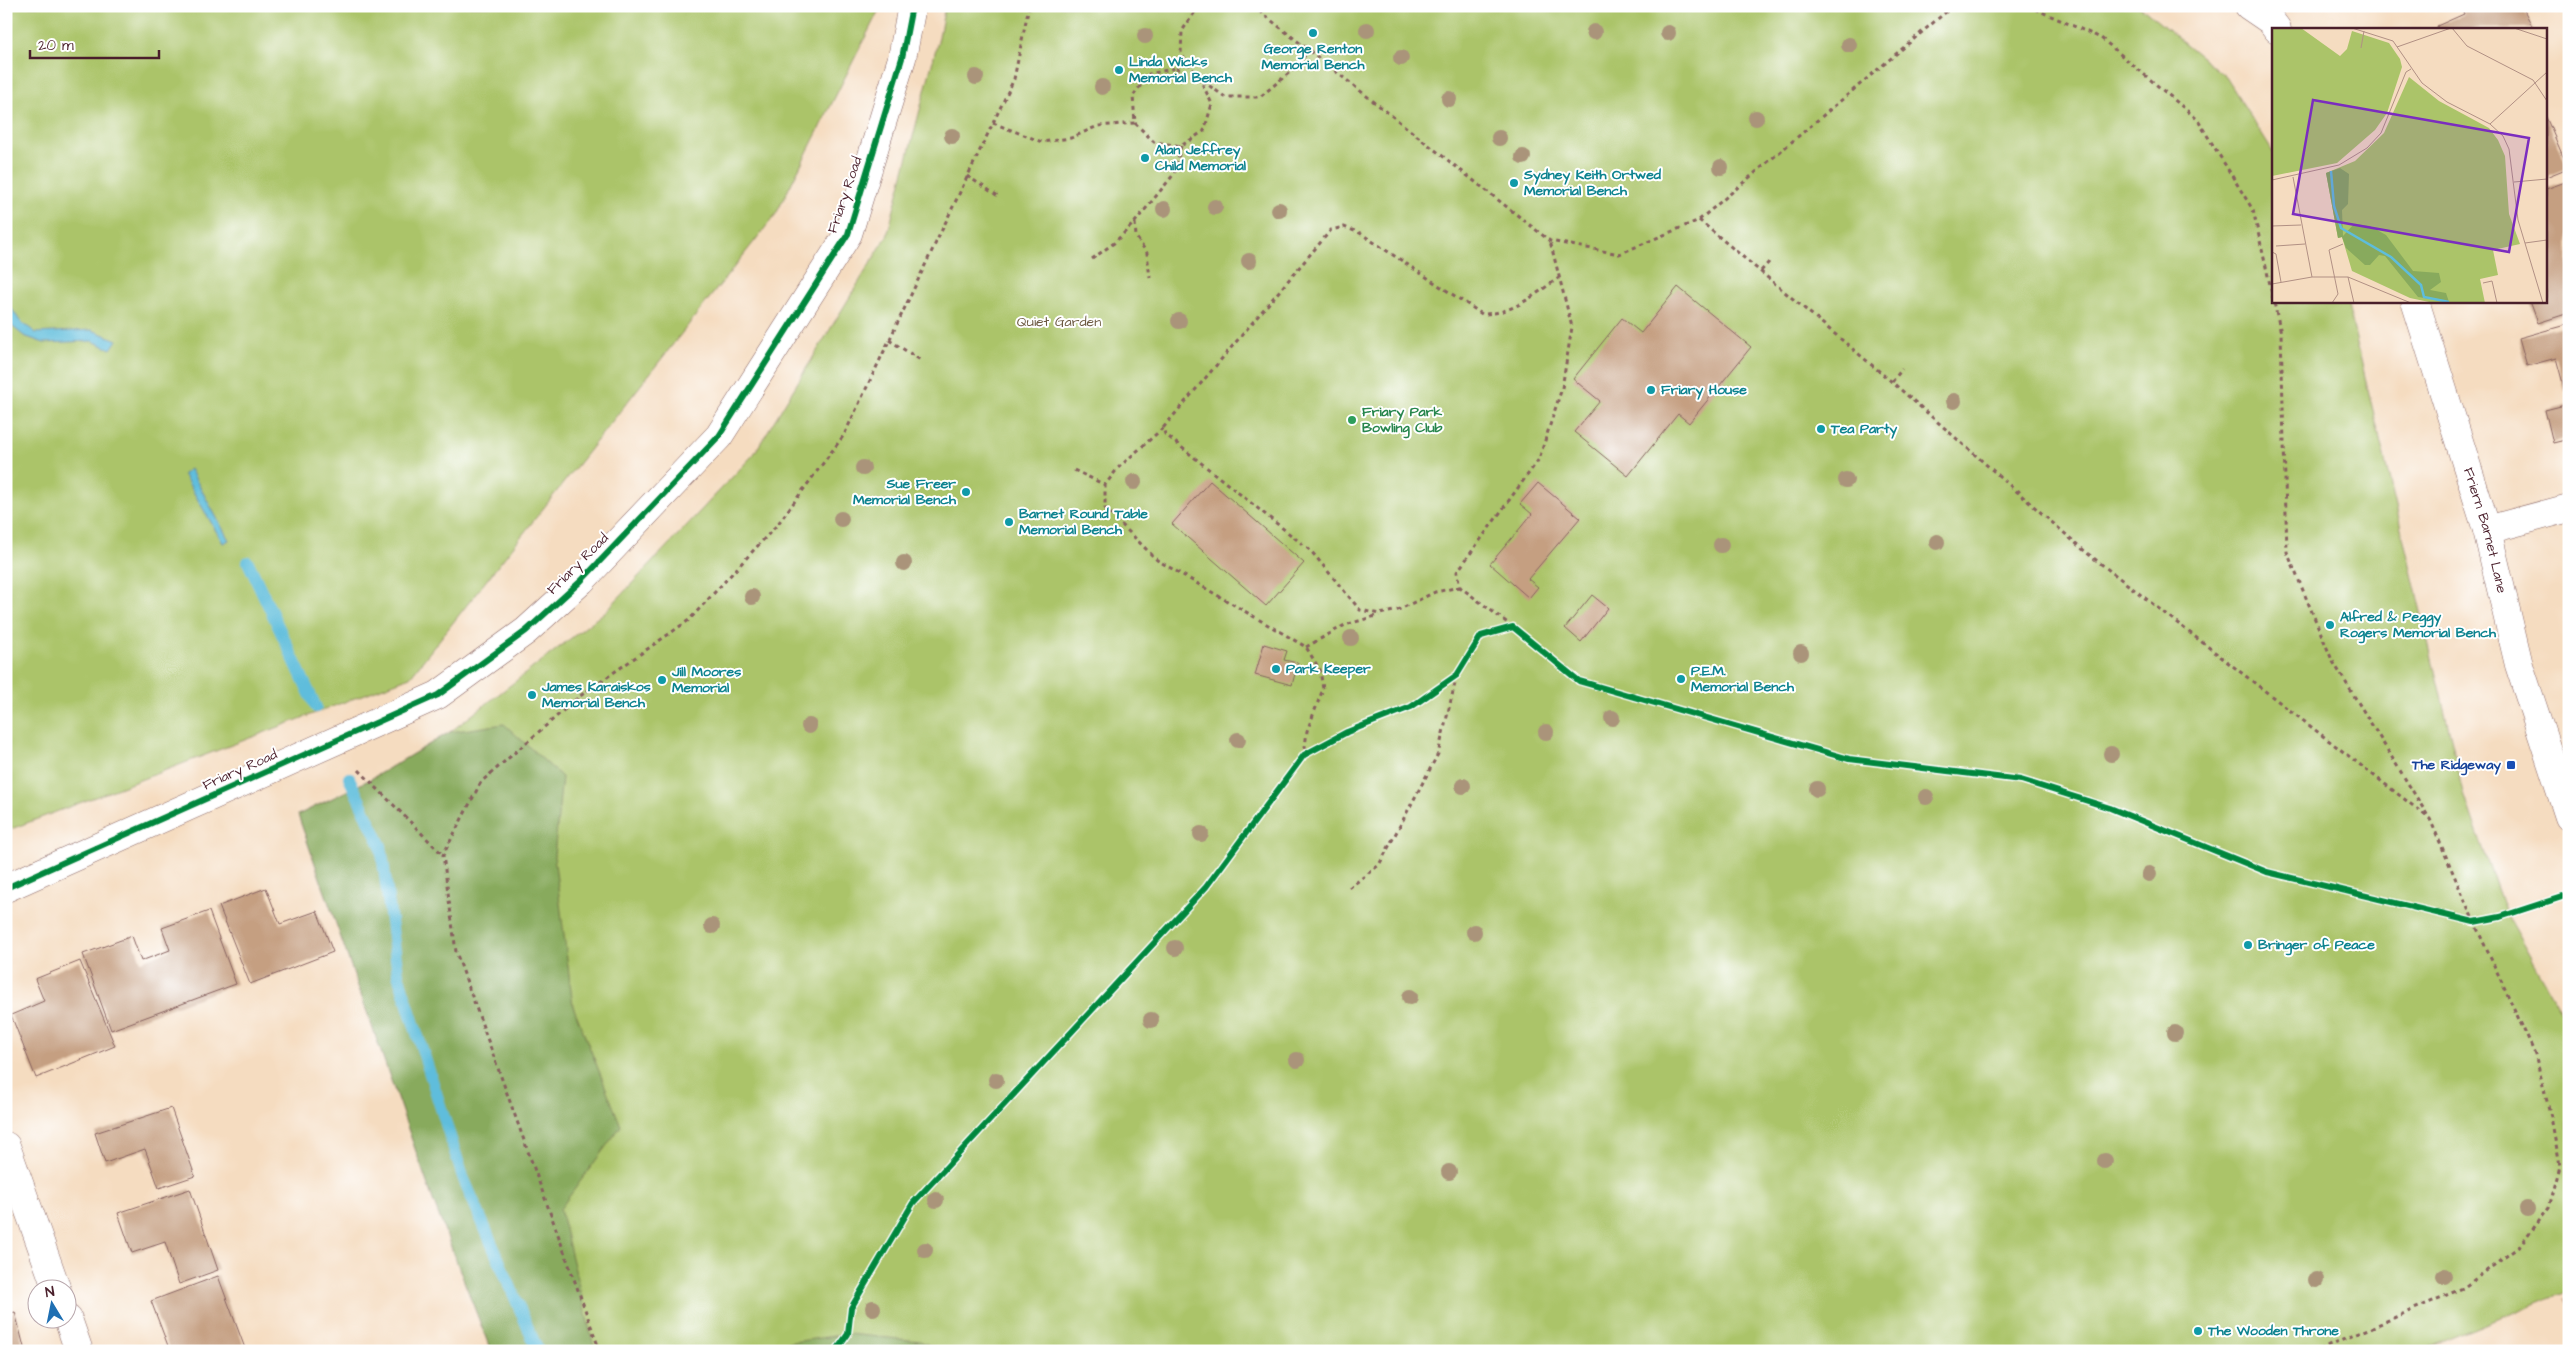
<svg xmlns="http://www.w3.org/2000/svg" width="2575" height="1357" font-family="'Architects Daughter',sans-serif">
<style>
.green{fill:#abc469;stroke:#7a724a}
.forest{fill:#88aa5d;stroke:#696444}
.water{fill:#5ebddc;stroke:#546e84}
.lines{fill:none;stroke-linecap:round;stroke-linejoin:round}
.stream{stroke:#5ebddc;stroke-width:12}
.building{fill:#c59f81}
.street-casing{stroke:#86615f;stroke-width:29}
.secondary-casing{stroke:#86615f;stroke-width:29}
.path{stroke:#86615f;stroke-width:3;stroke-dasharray:4 4;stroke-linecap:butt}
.street{stroke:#fff;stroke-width:28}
.secondary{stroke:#fff;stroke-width:28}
.cycleway-casing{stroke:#fff;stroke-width:9}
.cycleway{stroke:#00873e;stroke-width:6}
.tree{fill:#aa947a}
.culture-dot{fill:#0f9aa8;stroke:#fff;stroke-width:2}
.leisure-dot{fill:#2e9e5b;stroke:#fff;stroke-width:2}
.transit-dot{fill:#1a4fb4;stroke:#fff;stroke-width:2}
.labels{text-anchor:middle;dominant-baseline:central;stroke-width:4;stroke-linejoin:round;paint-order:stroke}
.culture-label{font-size:14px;font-weight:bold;fill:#0d838f;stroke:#fff;text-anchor:start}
.street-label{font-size:14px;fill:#4a1f2b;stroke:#fff}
.park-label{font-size:14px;fill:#6c5941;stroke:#fff}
.leisure-label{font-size:14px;font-weight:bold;fill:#27864d;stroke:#fff;text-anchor:start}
.transit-label{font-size:14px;font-weight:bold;fill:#164399;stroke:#fff;text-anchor:end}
.inset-river{fill:none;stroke:#5ebddc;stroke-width:2.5}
.inset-road{fill:none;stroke:#b19084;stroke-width:1}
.view{fill:#7b2cbf;fill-opacity:0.15;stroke:#7b2cbf;stroke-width:2.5}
.inset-edge{fill:none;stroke:#4a1f2b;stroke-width:2.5}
</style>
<rect width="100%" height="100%" fill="#fff"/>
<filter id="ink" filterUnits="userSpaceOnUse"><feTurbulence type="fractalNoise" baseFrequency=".02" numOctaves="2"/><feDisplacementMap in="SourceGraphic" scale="10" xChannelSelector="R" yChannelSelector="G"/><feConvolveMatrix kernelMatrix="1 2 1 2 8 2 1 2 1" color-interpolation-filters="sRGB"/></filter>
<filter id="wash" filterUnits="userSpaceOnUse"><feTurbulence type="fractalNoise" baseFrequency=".0096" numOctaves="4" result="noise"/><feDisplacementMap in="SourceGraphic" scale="20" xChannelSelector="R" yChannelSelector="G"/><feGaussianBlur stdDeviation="1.12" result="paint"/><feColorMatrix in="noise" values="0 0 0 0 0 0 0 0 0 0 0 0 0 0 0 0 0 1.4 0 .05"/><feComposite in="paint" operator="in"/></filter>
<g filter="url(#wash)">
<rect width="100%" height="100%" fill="#f5dcc0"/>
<!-- green -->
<g class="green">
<path d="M6,6H881L776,214L410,677L6,831Z"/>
<path d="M945,6H2139L2226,77L2274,154V301H2347L2465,797L2506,914L2569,1026V1290L2420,1351H491L433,1200L298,815L369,780L450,732L606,611L754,454L887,236L939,37Z"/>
</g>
<!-- forest -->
<g class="forest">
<path d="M504,724L562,777L554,856L573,1006L621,1126L560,1209L595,1351H491L433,1200L298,815L369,780L450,732Z"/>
<path d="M848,1334L920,1341L941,1351H731Z"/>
</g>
<!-- water -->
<g class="water">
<path d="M6,300L20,321L36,333L92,330L117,340L111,349L92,341L44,343L24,336L8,323Z"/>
<path d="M190,469L229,540L223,543L183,474Z"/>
</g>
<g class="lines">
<!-- stream -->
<g class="stream">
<path d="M248,562L316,707"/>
<path d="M349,778L381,846L398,974L463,1177L538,1351"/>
</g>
</g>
<g id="blocks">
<!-- building -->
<g class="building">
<path d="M2461,6H2522L2533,28L2438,29L2437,26L2464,14Z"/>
<path d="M2546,117L2568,168L2546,177Z"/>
<path d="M2568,181L2569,313L2538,323L2530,301H2546V189Z"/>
<path d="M1678,287L1751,347L1689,423L1678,414L1628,476L1574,432L1600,401L1573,379L1622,318L1641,333Z"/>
<path d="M2569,324V391H2565L2556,358L2527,366L2519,338Z"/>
<path d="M2569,404V439L2553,443L2545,410Z"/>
<path d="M1210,481L1304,563L1266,606L1172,524Z"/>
<path d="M1538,483L1580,518L1528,579L1538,587L1529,598L1490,564L1532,514L1520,504Z"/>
<path d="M1592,595L1608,608L1581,642L1565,628Z"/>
<path d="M1264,644L1287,651L1284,660L1298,663L1292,685L1255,675Z"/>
<path d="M266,888L280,924L317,911L333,952L250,984L219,906Z"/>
<path d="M209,911L236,984L111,1030L83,954L132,936L141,961L170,950L162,928Z"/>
<path d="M80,961L115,1046L36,1078L11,1015L44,1001L35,979Z"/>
<path d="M171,1108L195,1176L159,1188L145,1149L105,1163L95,1133Z"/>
<path d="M190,1189L218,1270L179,1284L165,1242L132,1253L118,1213Z"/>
<path d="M218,1276L246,1351H170L151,1301Z"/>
<path d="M2569,1296V1311L2563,1299Z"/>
<path d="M15,1312L25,1351H6V1314Z"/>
</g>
</g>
</g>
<g filter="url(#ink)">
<use href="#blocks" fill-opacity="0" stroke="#86615f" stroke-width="1"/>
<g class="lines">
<!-- street casing -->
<g class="street-casing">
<g id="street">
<path d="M2487,530L2569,508"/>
<path d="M6,1146L57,1290"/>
<path d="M68,1319L79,1351"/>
</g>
</g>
<!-- secondary casing -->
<g class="secondary-casing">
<g id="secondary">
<path d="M2249,6L2271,21L2277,29"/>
<path id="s1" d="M2415,301L2487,530L2519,665L2569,817"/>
<path d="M6,888L438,695L526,631L581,581L719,436L848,234L902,58L912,6"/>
</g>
</g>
<!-- path -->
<g class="path">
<path d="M1199,6L1182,31L1181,54L1200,79L1225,97H1260L1290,72L1309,51"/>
<path d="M1253,6L1550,241L1619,254L1699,220L1953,6"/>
<path d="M2028,6L2101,38L2197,119L2253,210L2281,333L2287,552L2332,660L2428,816"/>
<path d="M1176,68L1200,79L1212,104L1204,131L1181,146L1154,142L1135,123L1133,96L1149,74Z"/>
<path d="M993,123L1042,142L1071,138L1098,126L1135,123"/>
<path d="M967,176L998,196"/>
<path d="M1699,220L1892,382L2087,553L2430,819L2474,922L2535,1054L2551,1117L2560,1166L2549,1208L2520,1246L2463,1288L2317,1351"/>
<path d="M1135,223L1136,237L1147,253L1150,278"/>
<path d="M1092,259L1114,243L1135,222L1174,174L1181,146"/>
<path d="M1761,271L1769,262"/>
<path d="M889,340L922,361"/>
<path d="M1892,382L1902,369"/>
<path d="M1163,428L1118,468L1105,485V508L1157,560L1306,647L1320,670L1323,689L1307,731L1304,755"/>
<path d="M1074,470L1105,485"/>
<path d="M2017,493L2022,488"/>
<path d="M1460,587L1435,592L1398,610L1380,614L1360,610L1311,551L1165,434L1163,428L1331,230L1344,227L1360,233L1482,314C1514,314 1533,295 1559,278"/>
<path d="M1513,627L1460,587L1457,572L1539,459L1562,388L1572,327L1550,241"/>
<path d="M1306,647L1345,625L1379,615"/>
<path d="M359,770L443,855"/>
<path d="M1349,888L1379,865L1438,754L1457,675"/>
<path d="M600,1351L456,952L443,855L481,782L580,696L689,620L777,525L844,435L1014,79L1029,6"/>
</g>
<!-- street -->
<use href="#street" class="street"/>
<!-- secondary -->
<use href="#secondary" class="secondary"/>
<!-- cycleway casing -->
<g class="cycleway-casing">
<g id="cycleway">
<path d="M6,888L438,695L526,631L581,581L719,436L848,234L902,58L912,6"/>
<path d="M836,1351L848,1334L851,1308L913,1203L1206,887L1304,755L1347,732L1411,707L1457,675L1481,636L1513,627L1579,681L1849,759L2021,780L2110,808L2267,872L2474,922L2500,917L2568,895"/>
</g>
</g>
<!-- cycleway -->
<use href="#cycleway" class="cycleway"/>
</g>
<!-- trees -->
<g class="tree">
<circle cx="1367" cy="30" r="8"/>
<circle cx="1594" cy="32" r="8"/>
<circle cx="1668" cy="33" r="8"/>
<circle cx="1145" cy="36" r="8"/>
<circle cx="1849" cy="45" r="8"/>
<circle cx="1401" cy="58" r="8"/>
<circle cx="976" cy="77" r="8"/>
<circle cx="1102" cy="87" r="8"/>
<circle cx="1449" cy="99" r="8"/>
<circle cx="1756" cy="118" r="8"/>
<circle cx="952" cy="136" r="8"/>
<circle cx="1499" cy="138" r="8"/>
<circle cx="1523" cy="157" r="8"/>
<circle cx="1721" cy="167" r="8"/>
<circle cx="1215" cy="207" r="8"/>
<circle cx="1164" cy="209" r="8"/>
<circle cx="1279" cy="210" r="8"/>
<circle cx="1249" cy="261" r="8"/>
<circle cx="1179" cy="321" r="8"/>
<circle cx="1954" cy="401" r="8"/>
<circle cx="863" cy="468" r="8"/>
<circle cx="1846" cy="480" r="8"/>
<circle cx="1134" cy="482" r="8"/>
<circle cx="841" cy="519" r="8"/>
<circle cx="1937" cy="542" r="8"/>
<circle cx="1721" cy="545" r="8"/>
<circle cx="904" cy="563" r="8"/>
<circle cx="752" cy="597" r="8"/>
<circle cx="1351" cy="638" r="8"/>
<circle cx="1801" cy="653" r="8"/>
<circle cx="1612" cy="718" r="8"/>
<circle cx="809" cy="726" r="8"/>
<circle cx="1546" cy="732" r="8"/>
<circle cx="1238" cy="740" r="8"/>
<circle cx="2111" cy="754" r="8"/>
<circle cx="1463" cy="786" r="8"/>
<circle cx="1817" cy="789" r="8"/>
<circle cx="1926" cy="797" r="8"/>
<circle cx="1201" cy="834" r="8"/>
<circle cx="2149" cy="874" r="8"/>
<circle cx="712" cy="926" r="8"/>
<circle cx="1474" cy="932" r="8"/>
<circle cx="1175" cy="948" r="8"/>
<circle cx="1410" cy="997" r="8"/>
<circle cx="1151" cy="1020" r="8"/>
<circle cx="2175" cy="1033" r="8"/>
<circle cx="1297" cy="1060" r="8"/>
<circle cx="996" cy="1080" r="8"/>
<circle cx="2105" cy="1161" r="8"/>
<circle cx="1449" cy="1172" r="8"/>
<circle cx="936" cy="1200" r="8"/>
<circle cx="2527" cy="1209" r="8"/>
<circle cx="925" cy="1250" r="8"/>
<circle cx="2444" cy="1276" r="8"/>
<circle cx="2316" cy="1280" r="8"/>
<circle cx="873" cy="1308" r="8"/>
</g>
</g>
<!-- markers -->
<g class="culture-dot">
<circle cx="1313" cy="33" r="5"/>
<circle cx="1119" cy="70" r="5"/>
<circle cx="1145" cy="158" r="5"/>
<circle cx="1514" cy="183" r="5"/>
<circle cx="1651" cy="390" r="5"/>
<circle cx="1821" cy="429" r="5"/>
<circle cx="966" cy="492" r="5"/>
<circle cx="1009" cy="522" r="5"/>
<circle cx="2330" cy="625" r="5"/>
<circle cx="1276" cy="669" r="5"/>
<circle cx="1681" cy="679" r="5"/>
<circle cx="662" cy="680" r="5"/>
<circle cx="532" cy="695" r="5"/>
<circle cx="2248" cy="945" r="5"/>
<circle cx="2198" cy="1331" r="5"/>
</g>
<circle class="leisure-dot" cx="1352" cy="420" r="5"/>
<rect class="transit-dot" x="2506" y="760" width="10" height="10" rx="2.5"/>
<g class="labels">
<!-- culture labels -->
<g class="culture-label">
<text x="1313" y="49" text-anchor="middle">George Renton<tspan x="1313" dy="16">Memorial Bench</tspan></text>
<text x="1129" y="62">Linda Wicks<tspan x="1129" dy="16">Memorial Bench</tspan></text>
<text x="1155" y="150">Alan Jeffrey<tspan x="1155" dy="16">Child Memorial</tspan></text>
<text x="1524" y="175">Sydney Keith Ortwed<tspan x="1524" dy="16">Memorial Bench</tspan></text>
<text x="1661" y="390">Friary House</text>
<text x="1831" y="429">Tea Party</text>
<text x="956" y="484" text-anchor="end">Sue Freer<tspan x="956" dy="16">Memorial Bench</tspan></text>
<text x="1019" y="514">Barnet Round Table<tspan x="1019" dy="16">Memorial Bench</tspan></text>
<text x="2340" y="617">Alfred &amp; Peggy<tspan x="2340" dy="16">Rogers Memorial Bench</tspan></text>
<text x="1286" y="669">Park Keeper</text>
<text x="1691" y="671">P.E.M.<tspan x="1691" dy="16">Memorial Bench</tspan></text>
<text x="672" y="672">Jill Moores<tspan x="672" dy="16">Memorial</tspan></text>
<text x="542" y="687">James Karaiskos<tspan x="542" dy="16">Memorial Bench</tspan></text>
<text x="2258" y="945">Bringer of Peace</text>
<text x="2208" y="1331">The Wooden Throne</text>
</g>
<!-- street labels -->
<g class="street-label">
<text transform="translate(845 195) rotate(-71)">Friary Road</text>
<text stroke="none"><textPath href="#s1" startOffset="240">Friern Barnet Lane</textPath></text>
<text transform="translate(578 564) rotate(-45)">Friary Road</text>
<text transform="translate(240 770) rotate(-24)">Friary Road</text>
</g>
<!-- park labels -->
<g class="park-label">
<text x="1059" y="322">Quiet Garden</text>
</g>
<!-- leisure labels -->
<g class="leisure-label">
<text x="1362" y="412">Friary Park<tspan x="1362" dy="16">Bowling Club</tspan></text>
</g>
<!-- transit labels -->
<g class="transit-label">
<text x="2501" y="765">The Ridgeway</text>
</g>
</g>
<!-- overview -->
<g transform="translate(2272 28)">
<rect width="275" height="275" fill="#f5dcc0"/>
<path d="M0,0H29L68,28L75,21L80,3L117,15L128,31L130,39L115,85L103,102L65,135L0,148ZM137,49L167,73L217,100L226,112L233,128L237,186L248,216L221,222L226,247L208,251L213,275H162L138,270L80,243L70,209L66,210L54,145L83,133L112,105Z" fill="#abc469"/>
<path d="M68,140L77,146L76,176L70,182L71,208L82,196L98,198L114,207L141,243L167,245L169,254L158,262L174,265L177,274L146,269L113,228L107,227L98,237H93L74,220L70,209L66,210L54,145Z" fill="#88aa5d"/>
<path class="inset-river" d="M59,143L62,178L69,200L119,229L149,257L152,269L177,274"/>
<path class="inset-road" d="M80,0L121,13L150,55L175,74L218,96L231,108L237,121L246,192L271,275M180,0L195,18L261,52L275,73M242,0L275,11M125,19L179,0M89,20L92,3M218,96L275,44M21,149L40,249M0,152L67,137L95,120L109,105L134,44L139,41M242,154L275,151M0,198L29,197M253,215L275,212M4,218L33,216M0,224L4,226L9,254M76,249L82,275M211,255L220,253L225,275M0,256L40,249H76L139,275M60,275L66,266L57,222L71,216"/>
<path class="view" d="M41,72L257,110L237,224L21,186Z"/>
<rect width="275" height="275" class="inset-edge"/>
</g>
<!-- margin -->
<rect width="2575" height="1357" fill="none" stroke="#fff" stroke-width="25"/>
<!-- north arrow -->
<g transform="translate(52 1304) rotate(350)"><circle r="24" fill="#ffffff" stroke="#b7a5aa"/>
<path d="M0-4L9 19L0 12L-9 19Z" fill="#1f6fb2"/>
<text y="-8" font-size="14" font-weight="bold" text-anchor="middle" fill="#4a1f2b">N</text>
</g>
<!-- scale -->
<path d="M30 50v8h129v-8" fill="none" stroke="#4a1f2b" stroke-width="2.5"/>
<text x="38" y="50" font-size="15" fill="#4a1f2b" stroke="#ffffff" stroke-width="4" paint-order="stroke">20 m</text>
</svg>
